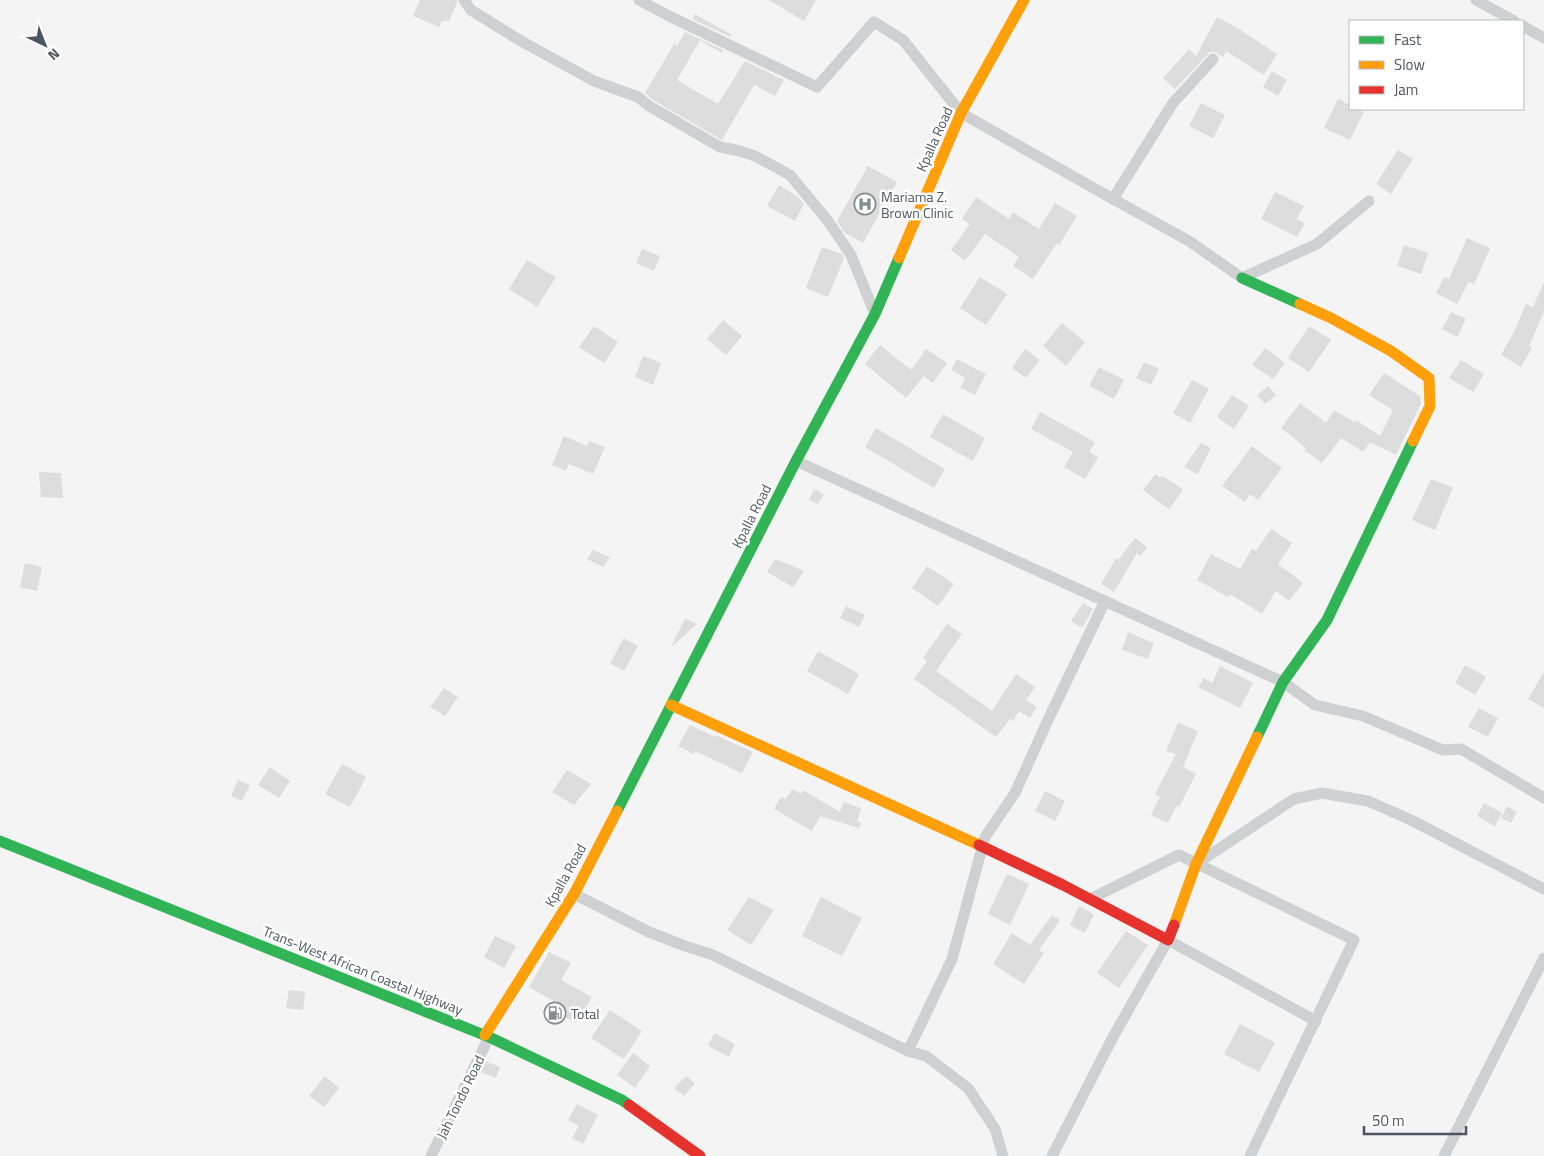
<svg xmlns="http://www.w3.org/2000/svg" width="1544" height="1156" font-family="'Titillium Web',sans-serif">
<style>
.building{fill:#ddddde}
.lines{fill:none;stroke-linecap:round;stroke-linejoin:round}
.street{stroke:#ced0d2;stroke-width:11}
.fast{stroke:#30b455;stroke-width:11}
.slow{stroke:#ff9f0a;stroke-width:11}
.jam{stroke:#e5322d;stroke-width:11}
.labels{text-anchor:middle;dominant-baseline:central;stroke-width:5;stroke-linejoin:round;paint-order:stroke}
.street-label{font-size:14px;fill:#4a5661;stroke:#fff}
.poi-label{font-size:14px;fill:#4a5661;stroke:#fff;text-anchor:start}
</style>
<rect width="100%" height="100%" fill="#f4f4f4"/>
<!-- building -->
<g class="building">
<path d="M420,0H457V3L449,21H442L439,27L413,16Z"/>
<path d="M769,0H816L804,21Z"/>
<path d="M695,14L732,35L731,37L692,19Z"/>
<path d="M1217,17L1239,29L1277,54L1264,75L1226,51L1223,57L1215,52H1210L1175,89L1163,78L1189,49L1196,56Z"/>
<path d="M685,32L723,50L722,53L700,40L677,80L718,104L745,61L784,80L775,96L754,85L722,140L653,100L645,93L674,44L677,46Z"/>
<path d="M1272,71L1287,80L1278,96L1263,87Z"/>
<path d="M1338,99L1350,105V109H1358L1364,112L1350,140L1324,128Z"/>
<path d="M1201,103L1225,115L1213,138L1189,126Z"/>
<path d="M1398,150L1413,159L1391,194L1376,184Z"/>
<path d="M868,166L897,182L863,243L845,233L837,221Z"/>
<path d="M779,185L797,196L804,204L795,221L767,206Z"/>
<path d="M1275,192L1304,206L1297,219L1305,223L1297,237L1261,219Z"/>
<path d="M976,197L1009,219L1013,212L1039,229L1055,203L1077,216L1059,245L1057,243L1033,279L1013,266L1019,257L985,234L965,261L951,250L970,224L962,219Z"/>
<path d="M1467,238L1490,248L1474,284L1469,282L1457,304L1436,293L1444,277L1449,279Z"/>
<path d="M1404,245L1428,253L1421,274L1397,266Z"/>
<path d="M822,247L842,254L844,258L828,297L806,288Z"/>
<path d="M642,249L660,256L654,271L636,263Z"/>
<path d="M527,260L556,277L537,307L509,289Z"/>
<path d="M980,277L1007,294L986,325L960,308Z"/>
<path d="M1544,282V312L1529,346L1532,348L1521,367L1501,355L1514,332L1526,304L1533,307Z"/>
<path d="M1451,312L1466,319L1457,337L1442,329Z"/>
<path d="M723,320L742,336L726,355L707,339Z"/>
<path d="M1062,323L1085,342L1066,366L1043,346Z"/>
<path d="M594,326L618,342L604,363L579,347Z"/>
<path d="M1309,326L1331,340L1309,372L1288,358Z"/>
<path d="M880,345L911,370L926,349L947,363L933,383L924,376L906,398L865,364Z"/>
<path d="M1265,348L1285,363L1273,379L1252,365Z"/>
<path d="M1025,349L1040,360L1026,378L1012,368Z"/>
<path d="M643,356L661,363L653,385L635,377Z"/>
<path d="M957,359L986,374L975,395L960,388L965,378L951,370Z"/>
<path d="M1461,360L1484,374L1473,392L1449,378Z"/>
<path d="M1144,362L1159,369L1151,385L1136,378Z"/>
<path d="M1099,367L1124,380L1114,399L1089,386Z"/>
<path d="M1384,373L1420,396L1421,404L1396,455L1370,442L1363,452L1341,438L1322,463L1304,450L1306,448L1281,428L1300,403L1326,423L1334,410L1354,422L1356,420L1380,436L1393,410L1369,395Z"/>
<path d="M1192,380L1209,389L1190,423L1173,413Z"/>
<path d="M1268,386L1276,395L1265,404L1257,395Z"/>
<path d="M1232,395L1249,406L1234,429L1217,417Z"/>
<path d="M1040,412L1095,442L1089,452L1098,457L1085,479L1064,467L1073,452L1031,429Z"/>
<path d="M943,414L985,438L973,461L930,437Z"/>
<path d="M876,428L945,469L934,488L865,447Z"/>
<path d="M564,436L587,446L589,441L605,447L593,474L569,464L566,471L552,465Z"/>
<path d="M1201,443L1211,448L1198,474L1184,467Z"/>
<path d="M1252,446L1282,468L1258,500L1250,494L1245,502L1222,486Z"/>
<path d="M39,472L61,473L63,498L41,497Z"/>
<path d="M1155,474L1161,478L1162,476L1174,483L1183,490L1169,509L1143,490Z"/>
<path d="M1431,479L1453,488L1435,530L1412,520Z"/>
<path d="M814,489L824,495L818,504L809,500Z"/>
<path d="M1271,529L1292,543L1278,564L1303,583L1289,601L1276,591L1262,614L1230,594L1228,597L1197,580L1211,554L1240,569L1252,549L1256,551Z"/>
<path d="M1135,538L1147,547L1140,556L1137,553L1114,592L1101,584L1116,558L1118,560Z"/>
<path d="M593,550L610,557L603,567L587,559Z"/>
<path d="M775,559L804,571L793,587L767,572Z"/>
<path d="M25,563L42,567L37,591L20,587Z"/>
<path d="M927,566L954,584L938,606L912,588Z"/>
<path d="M1083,603L1093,609L1082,628L1071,621Z"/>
<path d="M846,606L865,615L859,627L840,618Z"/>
<path d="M685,618L697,624L671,647Z"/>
<path d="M947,624L962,634L936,671L992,711L1016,674L1035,687L1026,700L1037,707L1030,718L1019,711L1013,721L1010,719L996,737L914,679L927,661L923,658Z"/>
<path d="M1128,632L1154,643L1148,659L1122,650Z"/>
<path d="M624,638L638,646L624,671L610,663Z"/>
<path d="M818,651L859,674L848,694L807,671Z"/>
<path d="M1465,665L1486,677L1475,695L1455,683Z"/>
<path d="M1220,666L1253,683L1240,708L1198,687L1204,678L1212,683Z"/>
<path d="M1544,672V708L1528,699Z"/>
<path d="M444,688L458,697L445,716L430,707Z"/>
<path d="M1479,708L1498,718L1488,737L1468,727Z"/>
<path d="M1178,723L1198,731L1183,767L1196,774L1179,807L1177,805L1168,823L1151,815L1160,797L1155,794L1176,754L1166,751Z"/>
<path d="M690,725L715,737L716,735L753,752L742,773L695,751L694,754L678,746Z"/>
<path d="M342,764L366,777L350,807L325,794Z"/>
<path d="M270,767L290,781L279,798L258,785Z"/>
<path d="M567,770L591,784L574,805L552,792Z"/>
<path d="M238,780L250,785L242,801L231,796Z"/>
<path d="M792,789L801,794L803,790L840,812L844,802L861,808L857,821L861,823L859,828L820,816L812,831L774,809L781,797L786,799Z"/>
<path d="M1045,791L1065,801L1055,821L1035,811Z"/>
<path d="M1484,803L1502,813L1495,826L1477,816Z"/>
<path d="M1507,806L1517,812L1511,823L1501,818Z"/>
<path d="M1007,874L1029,884L1010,925L988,914Z"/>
<path d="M749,897L774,910L751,945L727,930Z"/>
<path d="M821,897L862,918L842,956L802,936Z"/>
<path d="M1079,906L1094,914L1085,933L1070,925Z"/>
<path d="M1052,915L1060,920L1039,950L1044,953L1024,984L993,964L1012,933L1030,945Z"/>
<path d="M1126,931L1148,945L1119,988L1097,973Z"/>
<path d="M495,936L516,946L504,968L484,957Z"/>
<path d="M549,952L571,963L561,980L592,997L576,1023L563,1016L567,1009L529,987Z"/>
<path d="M289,990L305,992L303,1010L286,1008Z"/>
<path d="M610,1010L642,1031L624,1059L591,1038Z"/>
<path d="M1240,1024L1275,1043L1259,1072L1224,1054Z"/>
<path d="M714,1033L735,1044L729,1057L708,1046Z"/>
<path d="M633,1053L650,1066L635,1088L617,1075Z"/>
<path d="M485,1061L500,1067L496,1078L480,1072Z"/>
<path d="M325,1076L339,1088L324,1107L309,1096Z"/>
<path d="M686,1076L695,1083L684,1096L674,1088Z"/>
<path d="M577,1104L598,1115L583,1144L572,1138L579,1126L568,1120Z"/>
</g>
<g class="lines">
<!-- street -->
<g class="street">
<path d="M464,0L471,10L521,41L594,81L638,97L649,106L720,147L740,151L755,156L790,175L828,221L851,255L875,314"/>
<path d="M639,0L669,16L817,87L874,22L903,40L961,113L1113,199L1173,103L1213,59"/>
<path d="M1476,0L1514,21"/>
<path d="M1523,26L1544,38"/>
<path d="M1113,199L1189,241L1242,278L1317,244L1369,201"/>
<path d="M796,461L1283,682L1315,705L1363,716L1443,750L1461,749L1544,798"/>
<path d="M1196,864L1294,799L1322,793L1368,801L1411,820L1544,889"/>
<path d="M574,894L649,932L685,946L713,955L908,1051L926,1056L968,1088L995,1129L1003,1156"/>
<path d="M1090,899L1179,855L1354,940L1250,1156"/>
<path d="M908,1051L952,959L985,837L1015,793L1047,722L1105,601"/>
<path d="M431,1156L489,1037"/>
<path d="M1052,1156L1113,1037L1168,940L1316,1021"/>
<path d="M1444,1156L1544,958"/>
</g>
<!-- fast -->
<g class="fast">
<path d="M1242,278L1300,304"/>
<path d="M1257,737L1283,682L1327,620L1413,441"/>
<path d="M617,811L796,461L875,314L899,258"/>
<path d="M0,841L489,1037L622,1100L629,1105"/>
</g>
<!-- slow -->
<g class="slow">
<path d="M899,258L961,113L1024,0"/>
<path d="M1300,304L1331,318L1391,351L1429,378L1430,406L1413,441"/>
<path d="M671,705L979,845"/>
<path d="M1174,925L1196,864L1257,737"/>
<path d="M485,1035L574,894L617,811"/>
</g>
<!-- jam -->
<g class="jam">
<path d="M979,845L1063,885L1168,940L1174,925"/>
<path d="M629,1105L700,1156"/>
</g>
</g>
<!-- icons -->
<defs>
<g id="hospital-ring" transform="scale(1.125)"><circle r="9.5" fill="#fff" stroke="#868d94" stroke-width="1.5"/><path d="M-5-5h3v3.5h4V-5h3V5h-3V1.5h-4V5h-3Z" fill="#868d94"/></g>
<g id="fuel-ring" transform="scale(1.125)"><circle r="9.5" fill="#fff" stroke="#868d94" stroke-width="1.5"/><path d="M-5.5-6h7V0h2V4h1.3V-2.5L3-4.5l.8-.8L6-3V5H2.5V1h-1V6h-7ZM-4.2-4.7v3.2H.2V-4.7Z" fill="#868d94"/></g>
</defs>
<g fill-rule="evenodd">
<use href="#hospital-ring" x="865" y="204"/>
<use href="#fuel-ring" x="555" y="1013"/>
</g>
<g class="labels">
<!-- street labels -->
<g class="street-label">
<text transform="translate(934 139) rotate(-66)">Kpalla Road</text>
<text transform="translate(751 516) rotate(-63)">Kpalla Road</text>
<text transform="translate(565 875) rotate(-61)">Kpalla Road</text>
<text transform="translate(363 970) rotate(22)">Trans-West African Coastal Highway</text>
<text transform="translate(460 1097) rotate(-64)">Jah Tondo Road</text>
</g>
<!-- poi labels -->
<g class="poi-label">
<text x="881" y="196">Mariama Z.<tspan x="881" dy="16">Brown Clinic</tspan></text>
<text x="571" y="1013">Total</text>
</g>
</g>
<!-- legend -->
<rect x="1349" y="20" width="175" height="90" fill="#ffffff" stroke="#b7bbc0"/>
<rect x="1359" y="36" width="25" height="8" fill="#30b455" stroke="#b7bbc0"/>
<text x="1394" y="45" font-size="15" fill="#4a5661">Fast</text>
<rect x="1359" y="61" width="25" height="8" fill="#ff9f0a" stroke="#b7bbc0"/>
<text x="1394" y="70" font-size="15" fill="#4a5661">Slow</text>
<rect x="1359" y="86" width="25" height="8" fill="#e5322d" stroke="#b7bbc0"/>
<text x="1394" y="95" font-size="15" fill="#4a5661">Jam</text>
<!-- north arrow -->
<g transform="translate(45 45) rotate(137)" stroke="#ffffff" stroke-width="4" paint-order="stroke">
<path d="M0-4L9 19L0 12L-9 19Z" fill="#4a5661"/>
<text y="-8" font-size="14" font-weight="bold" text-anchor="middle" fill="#4a5661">N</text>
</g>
<!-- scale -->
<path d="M1364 1126v8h102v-8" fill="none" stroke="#4a5661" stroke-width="2.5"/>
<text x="1372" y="1126" font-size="15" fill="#4a5661" stroke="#ffffff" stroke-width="4" paint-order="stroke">50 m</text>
</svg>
